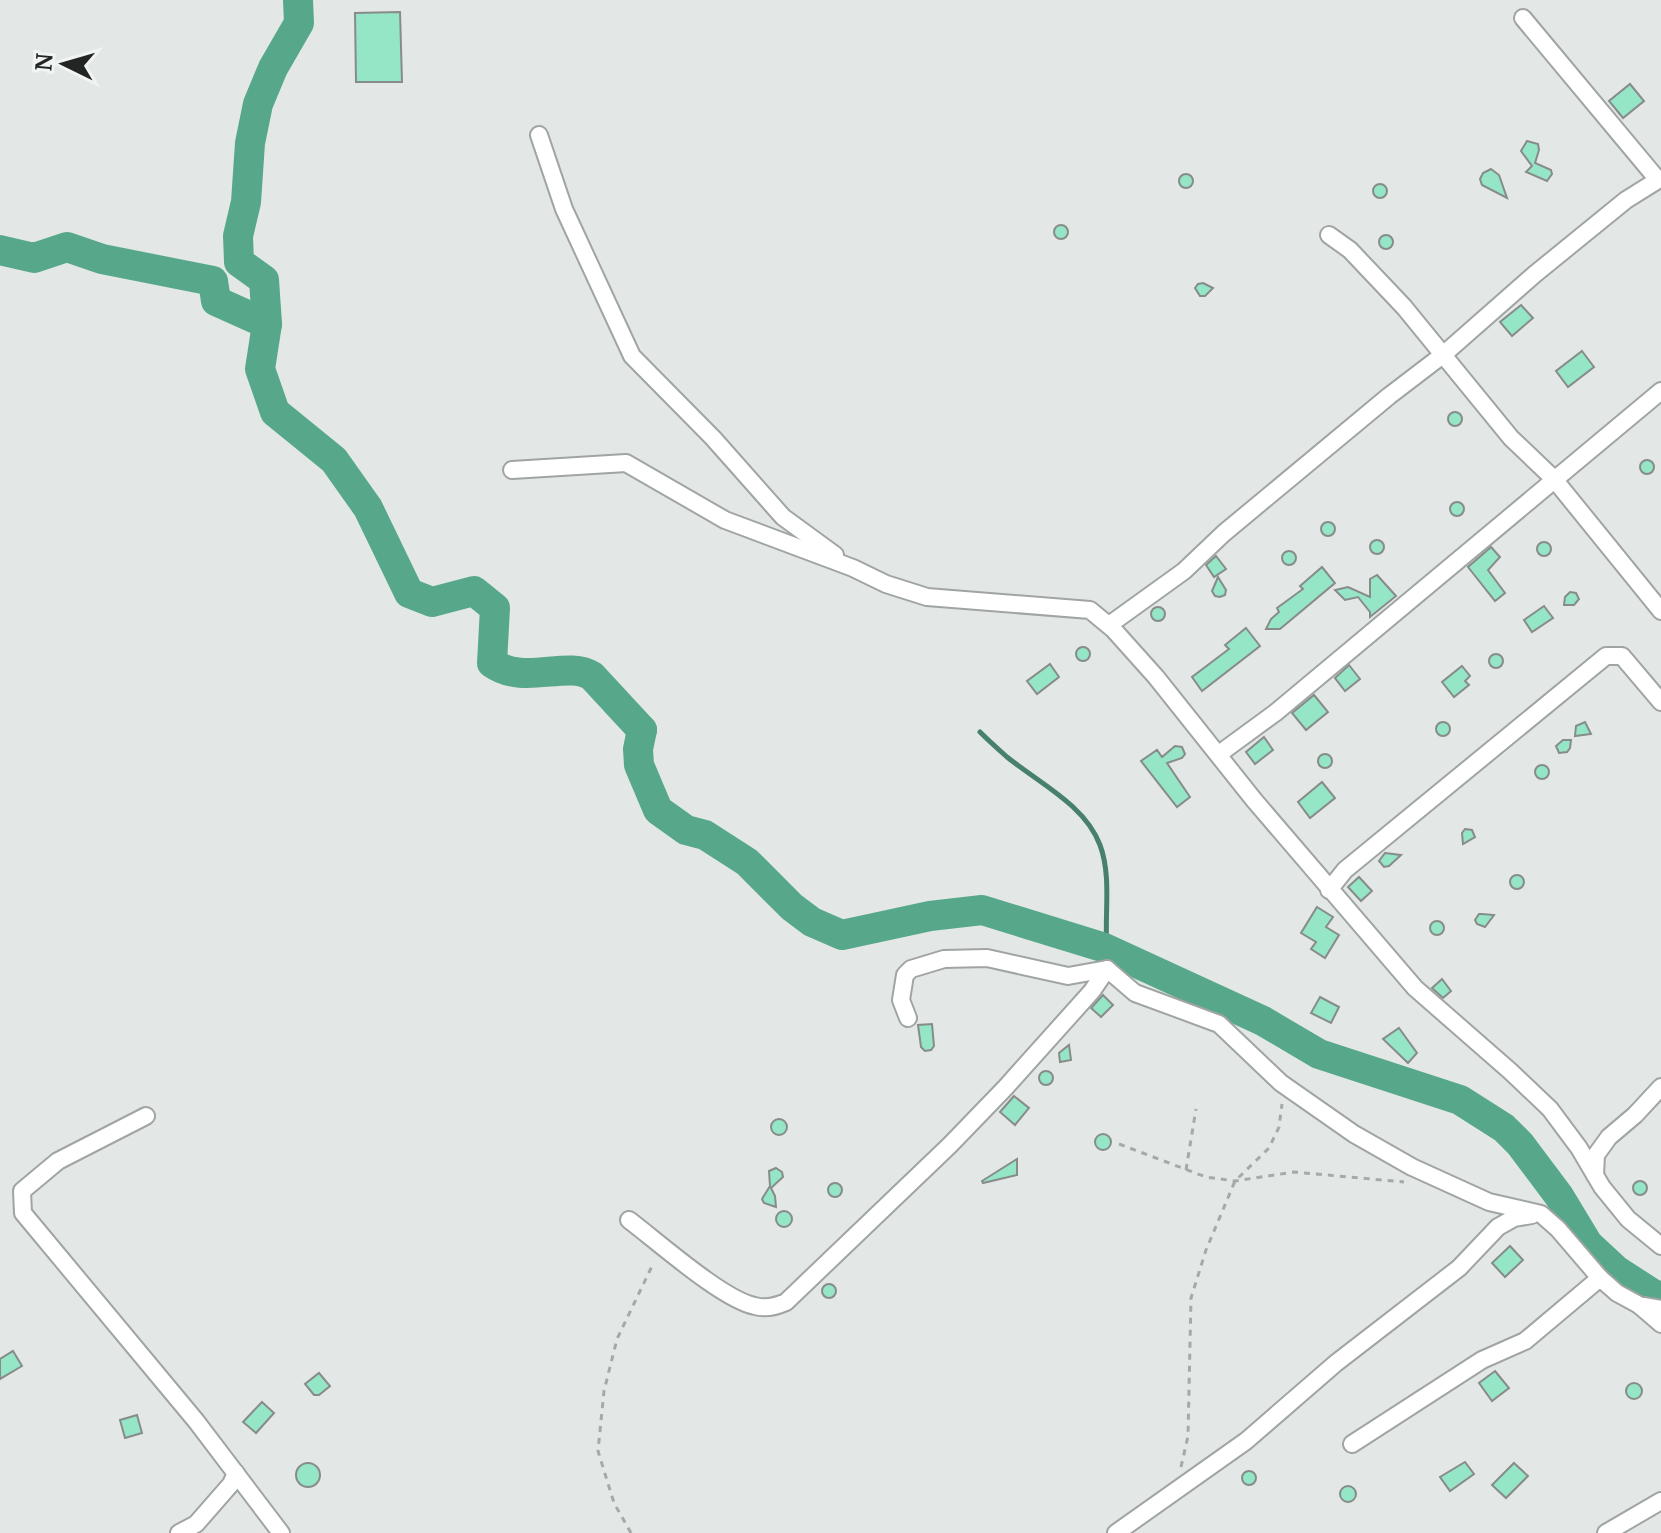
<svg xmlns="http://www.w3.org/2000/svg" width="1661" height="1533" font-family="Merriweather,serif">
<style>
.lines{fill:none;stroke-linecap:round;stroke-linejoin:round}
.stream{stroke:#47816c;stroke-width:5}
.river{stroke:#57a88b;stroke-width:30}
.building{fill:#94e6c6;stroke:#878c8a;stroke-width:2}
.minor-casing{stroke:#a0a5a3;stroke-width:20}
.path{stroke:#a5a9a7;stroke-width:3;stroke-dasharray:6 6;stroke-linecap:butt}
.minor{stroke:#fff;stroke-width:16}
</style>
<rect width="100%" height="100%" fill="#e3e8e6"/>
<g class="lines">
<!-- stream -->
<path class="stream" d="M980,732C989,741 998,749 1007,757C1039,783 1085,805 1100,845C1112,877 1104,916 1107,949"/>
<!-- river -->
<g class="river">
<path d="M0,250L34,258L67,247L102,259L213,281L216,301L267,324L260,369L275,412L334,460L368,508L409,593L432,602L474,591L495,608L492,663C524,686 567,660 592,676L642,730L615,701"/>
<path d="M267,324L264,280L239,262L238,236L246,202L250,143L258,104L273,68L299,23L298,0"/>
<path d="M642,730L638,749L639,765L658,810L686,830L705,835L747,862L792,907L812,922L842,935L930,916L982,910L1102,947L1263,1021L1319,1054L1460,1100L1504,1128L1520,1144L1559,1196L1588,1244L1616,1270L1653,1294L1661,1296"/>
</g>
</g>
<!-- building -->
<g class="building">
<path d="M400,12L402,82H356L355,13Z"/>
<path d="M1630,84L1644,101L1623,118L1609,101Z"/>
<path d="M1527,141L1538,144L1539,150L1535,163L1551,170L1552,174L1547,181L1526,172L1532,166L1521,151Z"/>
<path d="M1491,169L1499,175L1507,198L1482,185L1480,179L1483,173Z"/>
<circle cx="1186" cy="181" r="7"/>
<circle cx="1380" cy="191" r="7"/>
<circle cx="1061" cy="232" r="7"/>
<circle cx="1386" cy="242" r="7"/>
<path d="M1203,283L1213,288L1205,296H1200L1195,288L1198,284Z"/>
<path d="M1521,305L1533,318L1512,336L1500,322Z"/>
<path d="M1582,351L1594,367L1568,387L1556,371Z"/>
<circle cx="1455" cy="419" r="7"/>
<circle cx="1647" cy="467" r="7"/>
<circle cx="1457" cy="509" r="7"/>
<circle cx="1328" cy="529" r="7"/>
<circle cx="1377" cy="547" r="7"/>
<circle cx="1544" cy="549" r="7"/>
<path d="M1491,547L1500,557L1488,570L1505,593L1495,601L1468,567Z"/>
<circle cx="1289" cy="558" r="7"/>
<path d="M1216,556L1226,569L1214,577L1206,565Z"/>
<path d="M1322,567L1335,583L1280,629H1266L1271,619L1279,612L1277,608L1303,589L1300,586Z"/>
<path d="M1377,575L1396,596L1370,617V612L1358,597L1345,600L1335,590L1348,587L1370,597V579Z"/>
<path d="M1218,577L1226,590L1225,595L1220,597L1215,596L1212,591Z"/>
<path d="M1570,592L1576,593L1579,599L1574,605H1564L1565,597Z"/>
<path d="M1544,606L1553,618L1532,632L1524,620Z"/>
<circle cx="1158" cy="614" r="7"/>
<path d="M1246,628L1260,646L1202,691L1192,677L1229,649L1225,645Z"/>
<circle cx="1083" cy="654" r="7"/>
<circle cx="1496" cy="661" r="7"/>
<path d="M1050,664L1059,677L1037,694L1027,681Z"/>
<path d="M1349,665L1360,679L1345,691L1335,678Z"/>
<path d="M1462,666L1470,676L1465,681L1469,685L1454,697L1442,682Z"/>
<path d="M1314,695L1328,712L1306,730L1292,713Z"/>
<path d="M1585,722L1591,734L1575,736L1576,726Z"/>
<circle cx="1443" cy="729" r="7"/>
<path d="M1264,737L1273,750L1255,764L1246,752Z"/>
<path d="M1563,740H1571L1570,748L1567,752L1559,753L1556,746Z"/>
<path d="M1175,746L1182,747L1185,754L1182,758L1167,763L1190,797L1177,807L1141,761L1157,750L1162,757Z"/>
<circle cx="1325" cy="761" r="7"/>
<circle cx="1542" cy="772" r="7"/>
<path d="M1322,782L1335,798L1310,818L1298,802Z"/>
<path d="M1465,829L1472,830L1475,837L1463,844L1462,833Z"/>
<path d="M1385,853L1401,855L1389,866L1384,867L1379,861Z"/>
<circle cx="1517" cy="882" r="7"/>
<path d="M1359,877L1372,891L1361,901L1348,887Z"/>
<path d="M1317,907L1333,917L1326,927L1339,935L1325,958L1311,949L1316,942L1301,933Z"/>
<path d="M1479,914H1482L1494,915L1485,927L1477,924L1475,920Z"/>
<circle cx="1437" cy="928" r="7"/>
<path d="M1442,979L1451,991L1443,998L1432,988Z"/>
<path d="M1103,995L1113,1005L1101,1017L1091,1008Z"/>
<path d="M1320,997L1339,1007L1331,1023L1311,1013Z"/>
<path d="M932,1024L934,1046L931,1050L925,1051L921,1047L918,1025Z"/>
<path d="M1399,1028L1417,1053L1408,1063L1383,1039Z"/>
<path d="M1069,1045L1071,1060L1060,1062L1059,1053Z"/>
<circle cx="1046" cy="1078" r="7"/>
<path d="M1014,1096L1029,1108L1015,1125L1000,1112Z"/>
<circle cx="779" cy="1127" r="8"/>
<circle cx="1103" cy="1142" r="8"/>
<path d="M1017,1159V1175L983,1183L982,1181Z"/>
<path d="M776,1168L782,1172L783,1177L771,1188L775,1196L776,1207L764,1203L762,1199L770,1186L769,1171Z"/>
<circle cx="1640" cy="1188" r="7"/>
<circle cx="835" cy="1190" r="7"/>
<circle cx="784" cy="1219" r="8"/>
<path d="M1510,1246L1523,1260L1505,1277L1492,1263Z"/>
<circle cx="829" cy="1291" r="7"/>
<path d="M13,1351L22,1366L0,1379V1359Z"/>
<path d="M1495,1371L1509,1388L1492,1401L1479,1383Z"/>
<path d="M319,1373L330,1386L319,1395H314L305,1384Z"/>
<circle cx="1634" cy="1391" r="8"/>
<path d="M262,1402L274,1413L256,1433L243,1422Z"/>
<path d="M137,1415L142,1433L125,1438L120,1420Z"/>
<path d="M1465,1462L1474,1474L1450,1491L1440,1477Z"/>
<path d="M1514,1463L1528,1476L1506,1498L1492,1485Z"/>
<circle cx="308" cy="1475" r="12"/>
<circle cx="1249" cy="1478" r="7"/>
<circle cx="1348" cy="1494" r="8"/>
</g>
<g class="lines">
<!-- minor casing -->
<g class="minor-casing">
<g id="minor">
<path d="M539,135L564,209L632,356L713,438L783,517L835,555"/>
<path d="M1329,235L1350,250L1404,307L1511,438L1554,479L1661,611"/>
<path d="M512,470L626,463L725,520L853,568L886,584L927,597L1090,610L1113,629L1156,677L1254,800L1415,988L1510,1071L1550,1109L1579,1148L1602,1187L1628,1219L1661,1246"/>
<path d="M1109,625L1184,571L1224,533L1389,396L1444,354L1535,274L1626,200L1658,180L1523,18"/>
<path d="M1219,754L1275,713L1661,391"/>
<path d="M1329,890L1345,870L1606,656H1622L1661,702"/>
<path d="M908,1018L901,1000L905,975L911,969L944,959L987,958L1068,976L1107,969"/>
<path d="M146,1116L58,1161L22,1191L23,1213L196,1421L281,1533"/>
<path d="M1595,1175L1596,1155L1609,1137L1635,1115L1661,1087"/>
<path d="M629,1220C657,1241 723,1300 755,1306C765,1309 777,1306 786,1302L950,1145L1006,1087L1092,991L1107,969L1135,993L1219,1024L1281,1083L1354,1134L1412,1167L1489,1202L1541,1214L1558,1229L1600,1278L1617,1293L1639,1305L1661,1309"/>
<path d="M1640,1306L1661,1324"/>
<path d="M1352,1444L1482,1360L1525,1341L1600,1278"/>
<path d="M179,1533L196,1524L231,1484L236,1473"/>
<path d="M1116,1533L1246,1441L1336,1363L1459,1268L1498,1227L1514,1218L1532,1215"/>
<path d="M1606,1533L1661,1501"/>
</g>
</g>
<!-- path -->
<g class="path">
<path d="M1119,1144L1206,1177L1235,1181L1294,1172L1404,1182"/>
<path d="M1186,1170L1196,1109"/>
<path d="M1181,1467L1188,1436L1191,1298L1206,1250L1235,1181L1269,1148L1279,1127L1282,1104"/>
<path d="M631,1533L614,1503L598,1451L604,1391L617,1339L654,1262"/>
</g>
<!-- minor -->
<use href="#minor" class="minor"/>
</g>
<!-- north arrow -->
<g transform="translate(64 64) rotate(275)" stroke="#f0f5f3" stroke-width="6" paint-order="stroke">
<path d="M0-6L14 30L0 20L-14 30Z" fill="#232524"/>
<text y="-12" font-size="22" font-weight="bold" text-anchor="middle" fill="#232524">N</text>
</g>
</svg>
